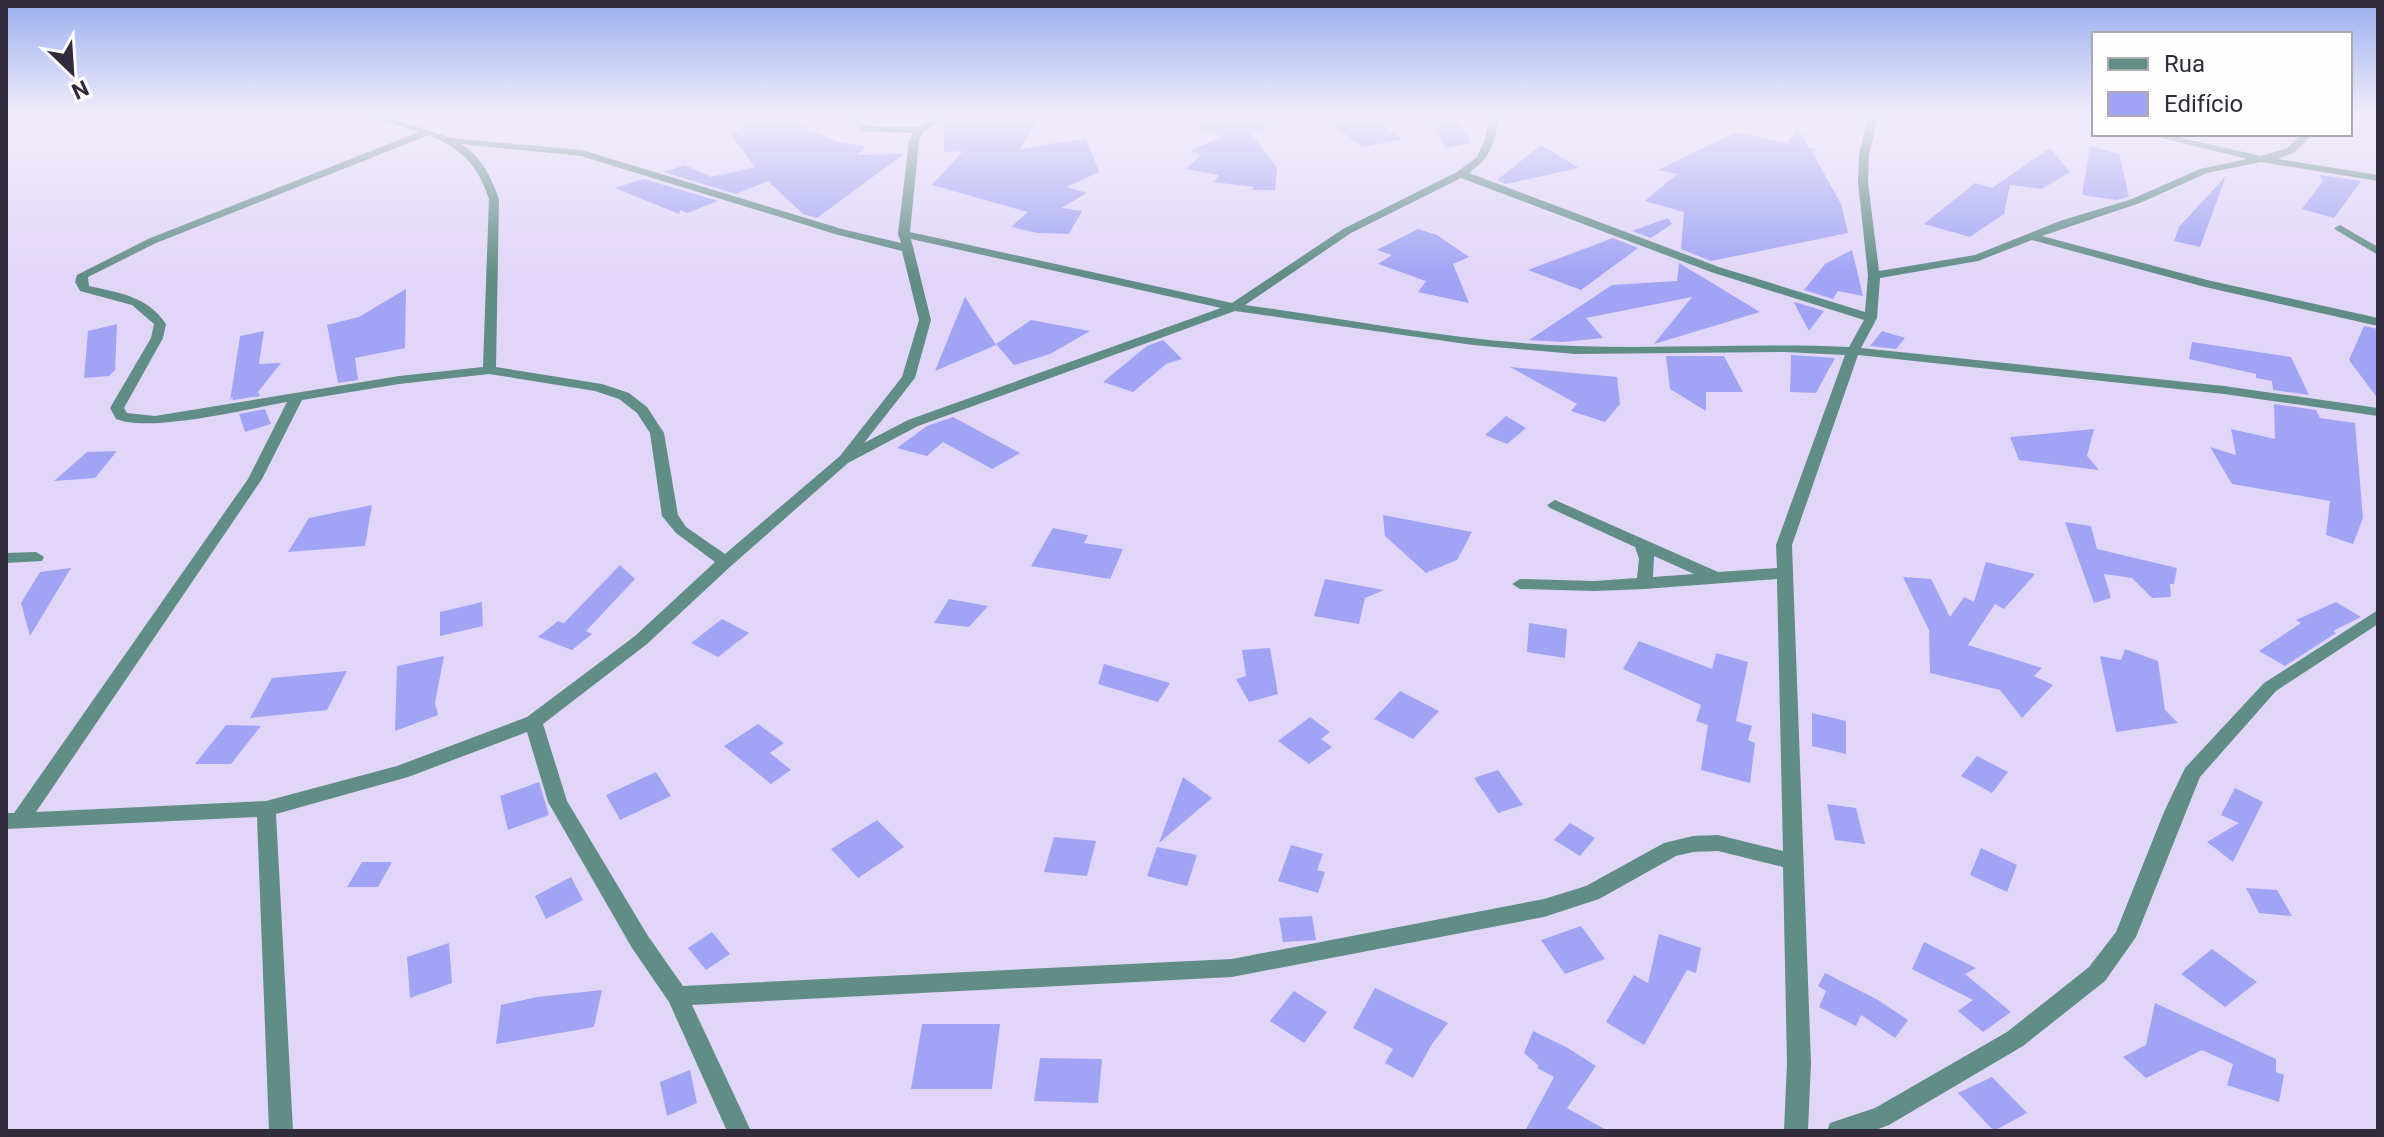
<svg xmlns="http://www.w3.org/2000/svg" width="2384" height="1137" font-family="Roboto,sans-serif">
<style>
.building{fill:#a1a4f4}
.lines{fill:none;stroke-linecap:round;stroke-linejoin:round}
.minor{fill:#608d85;fill-rule:evenodd}
</style>
<rect width="100%" height="100%" fill="#e2d6f8"/>
<!-- building -->
<g class="building">
<path d="M951,116H1040L1020,149L1086,138L1099,172L1067,187L1087,193L1061,208L1082,211L1069,234L1037,233L1011,227L1028,212L932,185L963,151L944,152L945,121Z"/>
<path d="M1173,116H1290L1291,120L1251,133L1277,168L1275,190H1253V187L1214,182L1219,175L1186,169L1201,155L1190,151L1221,137Z"/>
<path d="M1320,116H1369L1403,139L1363,147Z"/>
<path d="M1428,116H1455L1471,143L1446,148Z"/>
<path d="M781,117L836,141L866,147L857,155L904,154L817,218L803,214L768,181L736,194L664,172L685,165L711,177L755,167L732,136L747,121H767Z"/>
<path d="M1798,128L1809,148L1816,149L1812,152L1841,204L1848,233L1711,261L1681,249L1684,212L1645,201L1677,174L1658,170L1736,132L1787,143Z"/>
<path d="M1541,145L1579,168L1506,184L1497,180Z"/>
<path d="M2090,146L2119,154L2129,197L2117,200L2082,195Z"/>
<path d="M2050,148L2070,172L2042,189L2010,185L2004,214L1970,237L1924,224L1975,183L1992,188Z"/>
<path d="M2320,175L2361,181L2334,218L2302,209L2323,181Z"/>
<path d="M2226,176L2200,247L2174,241L2179,227Z"/>
<path d="M644,179L718,201L687,213L680,210L679,214L615,188Z"/>
<path d="M1668,218L1672,224L1651,238L1632,231Z"/>
<path d="M1418,229L1437,235L1469,257L1453,264L1469,303L1418,292L1426,281L1378,264L1392,255L1377,250Z"/>
<path d="M1613,238L1638,248L1581,290L1528,270Z"/>
<path d="M1852,250L1863,296L1838,291L1833,299L1804,290L1825,264Z"/>
<path d="M1679,263L1760,312L1654,344L1692,297L1586,318L1603,338L1563,342L1529,340L1612,285L1677,281Z"/>
<path d="M406,289L405,348L355,358L358,380L338,383L327,325L359,317Z"/>
<path d="M965,297L996,345L935,371Z"/>
<path d="M1795,302L1824,311L1809,331L1794,303Z"/>
<path d="M1031,320L1090,331L1050,354L1014,365L996,344Z"/>
<path d="M117,324L115,370L109,376L84,378L88,331Z"/>
<path d="M2364,326L2378,329V399L2349,360Z"/>
<path d="M264,331L259,364L281,363L258,392L260,396L233,400L232,397L230,401L240,336Z"/>
<path d="M1882,331L1905,338L1896,349L1870,346Z"/>
<path d="M1163,340L1182,359L1166,364L1133,392L1103,382L1147,346Z"/>
<path d="M2192,342L2291,357L2309,395L2273,390L2272,381L2256,378V374L2189,359Z"/>
<path d="M1791,355L1835,358L1816,393L1790,392Z"/>
<path d="M1666,356H1724L1743,392H1706V411L1670,389Z"/>
<path d="M1510,367L1617,377L1620,404L1605,422L1571,411L1577,404Z"/>
<path d="M2274,404L2316,410L2320,418L2355,423L2363,518L2353,544L2326,535L2330,501L2232,484L2210,447L2236,455L2231,429L2275,439Z"/>
<path d="M265,409L271,424L245,432L239,414Z"/>
<path d="M1506,416L1526,428L1507,444L1485,435Z"/>
<path d="M953,417L1020,453L992,469L943,442L927,456L897,448L927,426Z"/>
<path d="M2094,429L2087,456L2099,470L2019,460L2010,437Z"/>
<path d="M117,451L95,478L54,481L87,452Z"/>
<path d="M372,505L365,546L288,552L309,518Z"/>
<path d="M1383,515L1472,532L1457,560L1426,573L1385,536Z"/>
<path d="M2065,522L2091,526L2097,549L2177,568L2174,584H2170L2171,597L2152,598L2132,578L2104,574L2111,598L2094,603Z"/>
<path d="M1053,528L1088,535L1084,543L1123,549L1110,579L1031,566Z"/>
<path d="M1986,562L2035,574L2004,609L1995,604L1968,645L2042,668L2034,676L2053,685L2022,718L2000,690L1930,673L1929,630L1903,577L1931,579L1950,617L1964,597L1974,602Z"/>
<path d="M620,565L635,579L586,631L592,634L572,650L538,637L558,621L564,623Z"/>
<path d="M71,568L30,636L21,603L40,572Z"/>
<path d="M1325,579L1384,590L1365,598L1359,624L1314,616Z"/>
<path d="M949,599L988,606L969,627L934,623Z"/>
<path d="M482,602L483,626L440,636V612Z"/>
<path d="M2336,602L2361,617L2333,631L2336,633L2285,666L2259,651L2301,623L2296,620Z"/>
<path d="M722,619L749,633L718,657L691,643Z"/>
<path d="M1529,623L1567,629L1565,658L1527,652Z"/>
<path d="M1639,641L1712,669L1716,653L1748,662L1736,721L1752,726L1748,740L1755,743L1750,783L1701,770L1708,725L1696,721L1701,705L1623,669Z"/>
<path d="M1270,648L1278,694L1249,702L1236,679L1246,676L1242,650Z"/>
<path d="M2125,649L2158,661L2165,710L2178,723L2116,732L2100,656L2121,660Z"/>
<path d="M444,656L435,703L438,715L395,731L397,666Z"/>
<path d="M1104,664L1170,683L1158,702L1098,684Z"/>
<path d="M347,671L327,710L250,718L272,678Z"/>
<path d="M1400,691L1439,711L1413,739L1374,719Z"/>
<path d="M1812,713L1846,721V754L1812,746Z"/>
<path d="M1310,717L1330,732L1321,739L1332,747L1309,764L1278,741Z"/>
<path d="M758,724L784,743L770,753L791,770L771,784L724,746Z"/>
<path d="M226,725L261,726L231,764H195Z"/>
<path d="M1977,756L2008,772L1992,793L1961,776Z"/>
<path d="M1498,770L1523,805L1498,813L1474,778Z"/>
<path d="M656,772L671,796L620,820L606,795Z"/>
<path d="M1183,777L1212,798L1159,843Z"/>
<path d="M539,782L549,815L508,830L500,796Z"/>
<path d="M2235,788L2263,802L2233,862L2207,842L2239,823L2221,815Z"/>
<path d="M1827,804L1856,808L1865,844L1835,840Z"/>
<path d="M877,820L904,847L858,878L831,849Z"/>
<path d="M1570,823L1595,838L1580,856L1554,840Z"/>
<path d="M1054,837L1096,841L1087,876L1044,872Z"/>
<path d="M1291,845L1323,854L1317,870L1325,872L1318,893L1278,881Z"/>
<path d="M1157,847L1197,855L1187,886L1147,876Z"/>
<path d="M1981,848L2017,865L2007,892L1970,875Z"/>
<path d="M362,862H392L378,887H347Z"/>
<path d="M571,877L583,900L546,919L535,896Z"/>
<path d="M2246,888L2277,890L2292,916L2259,913Z"/>
<path d="M1312,916L1316,940L1283,942L1279,918Z"/>
<path d="M1581,926L1605,959L1565,974L1541,940Z"/>
<path d="M712,932L730,954L706,970L688,948Z"/>
<path d="M1659,934L1701,948L1696,973L1687,970L1644,1045L1606,1022L1634,975L1648,983Z"/>
<path d="M1924,942L1976,968L1965,974L2011,1012L1983,1032L1958,1011L1973,1000L1912,969Z"/>
<path d="M449,943L452,983L410,998L407,957Z"/>
<path d="M2212,949L2257,982L2225,1007L2181,974Z"/>
<path d="M1825,973L1878,1000L1908,1020L1895,1038L1861,1015L1856,1026L1819,1007L1826,991L1818,986Z"/>
<path d="M1375,988L1448,1023L1432,1044L1413,1078L1385,1063L1393,1049L1353,1028Z"/>
<path d="M602,990L594,1027L496,1044L501,1005L537,997Z"/>
<path d="M1294,991L1327,1012L1304,1043L1270,1021Z"/>
<path d="M2155,1003L2276,1059V1072L2284,1075L2279,1102L2227,1085L2233,1064L2202,1050L2146,1078L2123,1057L2146,1045Z"/>
<path d="M922,1024H1000L992,1089H911Z"/>
<path d="M1533,1031L1568,1048L1596,1066L1567,1108L1608,1131H1525L1554,1077L1537,1068L1539,1066L1524,1053Z"/>
<path d="M1040,1058L1102,1059L1098,1103L1034,1101Z"/>
<path d="M690,1070L697,1103L667,1116L660,1082Z"/>
<path d="M1992,1077L2027,1113L1994,1131L1958,1093Z"/>
</g>
<g class="lines">
<!-- minor -->
<g class="minor">
<path d="M6,116H12L6,119Z"/>
<path d="M369,116H384L451,138L582,150L842,229L901,243L898,234L909,141L913,133L860,131L851,116H861L866,126L917,127L936,116H948L923,132L919,141L910,232L1232,303L1343,229L1457,172L1477,157L1484,142L1490,116H1500C1493,145 1493,155 1469,173L1719,267L1865,312L1868,275L1858,182L1859,155L1868,116H1878L1869,155L1868,182L1879,271L1975,255L2060,221L2132,199L2200,169L2247,159L2146,134H2164L2261,156L2287,148L2302,134H2313L2295,152L2278,159L2378,175V181L2261,162L2207,173L2140,203L2042,236L2207,280L2378,318V326L2205,287L2032,240L1978,261L1880,278L1877,318L1861,348L2224,386L2378,408V416L2224,394L1858,355L1792,545L1811,1063L1808,1131H1784L1787,1063L1783,867L1718,851L1693,852L1676,856L1599,899L1544,917L1232,977L692,1005L751,1131H727L669,1002L632,948L548,802L527,732L408,777L276,814L293,1131H269L257,817L6,829V813H14L248,479L287,402C247,409 151,433 116,419L110,408L151,338L154,324L132,305L80,291L75,282L77,275L148,239L419,132ZM429,135C463,150 477,164 489,199L483,367L399,376L155,416L127,413L124,408L163,338L166,324C147,296 120,293 89,286L88,277L156,243ZM461,144L581,156L835,234L902,251L919,320L902,377L840,456L725,554L686,527L678,515L664,433L647,407L629,393L602,384L496,367L499,199C491,177 482,157 461,144ZM1461,178L1711,272L1864,320L1849,347C1758,343 1667,349 1576,346C1466,343 1355,320 1245,305L1351,233ZM911,239L1221,308L908,420L864,443L915,378L931,320ZM1235,311L1473,345L1575,354L1784,352L1845,355L1776,545L1777,568L1718,572L1555,500L1547,505L1550,508L1635,547L1639,559L1637,578L1594,581L1520,579L1512,584L1520,589L1594,591L1644,589L1777,579L1783,851L1718,835L1693,836L1664,843L1586,886L1544,899L1232,959L683,986L648,936L567,801L543,724L647,644L731,566L848,463L918,426ZM489,374L595,391L619,399L637,413L650,433L662,516L676,533L715,562L635,636L527,717L397,766L266,801L36,812L262,479L302,400L399,384ZM1654,556L1694,574L1653,577Z"/>
<path d="M2340,225L2378,247V255L2336,230L2334,228Z"/>
<path d="M36,552L44,557L42,561L6,563V553Z"/>
<path d="M2378,610V624L2276,691L2200,777L2136,937L2105,981L2023,1046L1889,1125L1873,1131H1827L1830,1123L1875,1108L2007,1032L2089,967L2116,932L2164,812L2185,768L2264,683Z"/>
</g>
</g>
<!-- sky -->
<linearGradient id="sky" x2="0" y2="1"><stop stop-color="#9aafee"/><stop offset="0.42" stop-color="#f2edfc"/><stop offset="1" stop-color="#f2edfc" stop-opacity="0"/></linearGradient>
<rect width="2384" height="275" fill="url(#sky)"/>
<!-- border -->
<rect width="2384" height="1137" fill="none" stroke="#312b3c" stroke-width="16"/>
<!-- legend -->
<rect x="2092" y="32" width="260" height="104" fill="#fefefe" stroke="#acaab0" stroke-width="2"/>
<rect x="2108" y="58" width="40" height="12" fill="#608d85" stroke="#acaab0" stroke-width="2"/>
<text x="2164" y="72" font-size="24" fill="#312b3c">Rua</text>
<rect x="2108" y="92" width="40" height="24" fill="#a1a4f4" stroke="#acaab0" stroke-width="2"/>
<text x="2164" y="112" font-size="24" fill="#312b3c">Edifício</text>
<!-- north arrow -->
<g transform="translate(72 72) rotate(155)" stroke="#fefefe" stroke-width="6" paint-order="stroke">
<path d="M0-6L14 30L0 20L-14 30Z" fill="#312b3c"/>
<text y="-12" font-size="22" font-weight="bold" text-anchor="middle" fill="#312b3c">N</text>
</g>
</svg>
